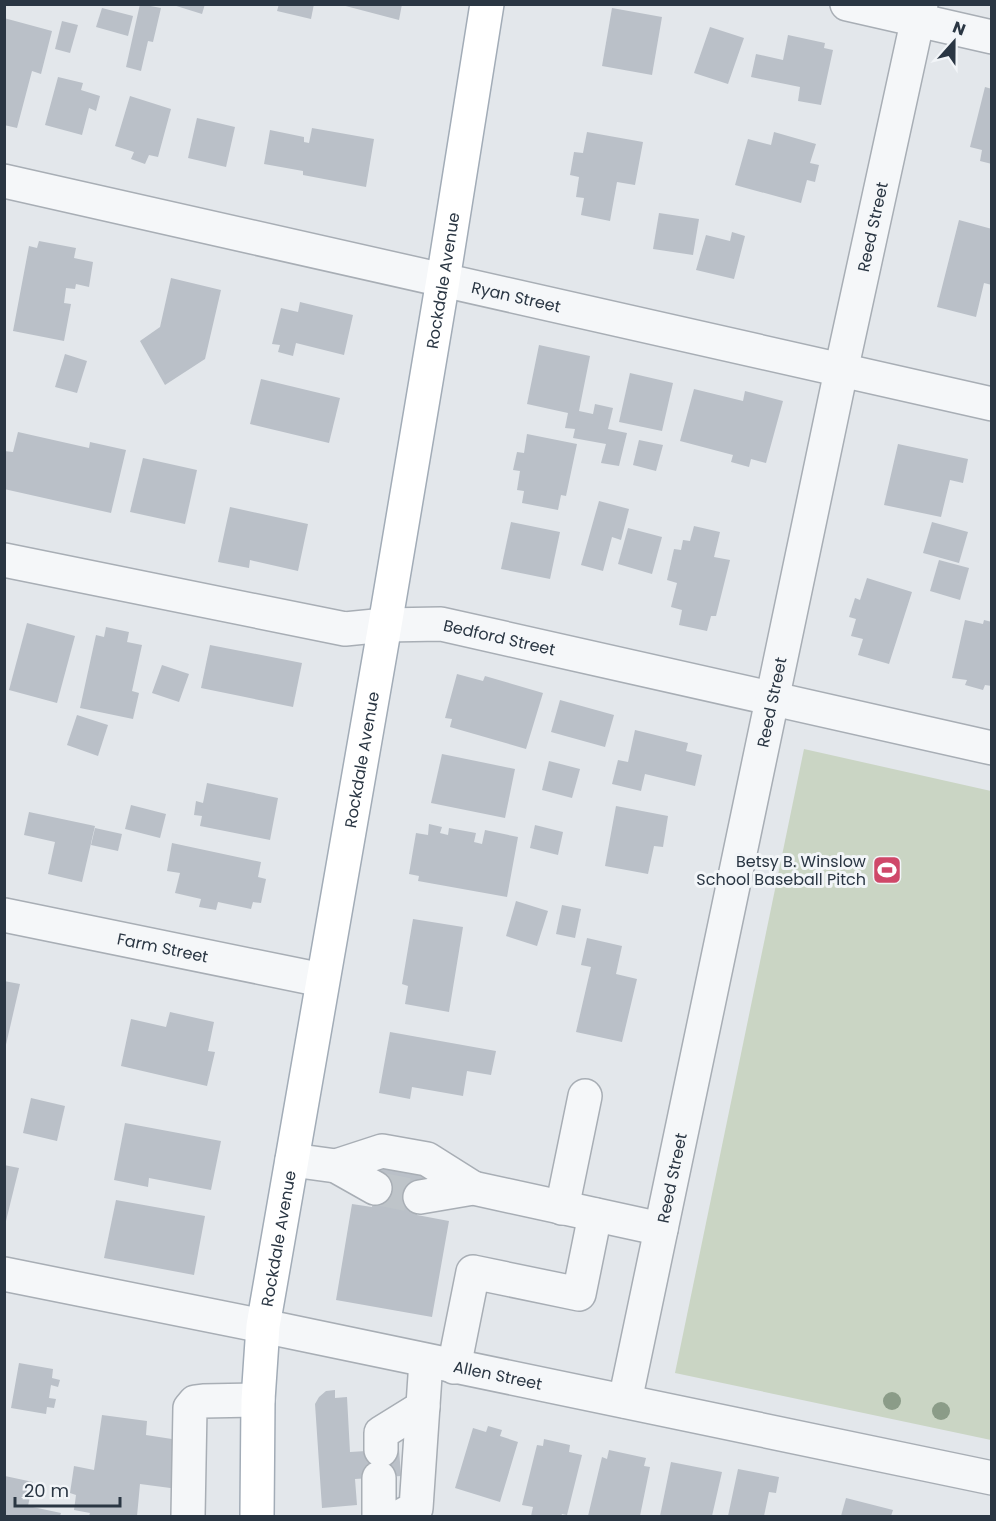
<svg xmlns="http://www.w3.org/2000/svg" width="996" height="1521" font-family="Poppins,sans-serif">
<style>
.green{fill:#cad5c4}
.building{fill:#bac0c8}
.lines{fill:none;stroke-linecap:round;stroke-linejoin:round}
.minor-tunnel{stroke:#bec4c9;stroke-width:33;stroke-dasharray:33 16;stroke-linecap:butt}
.minor-casing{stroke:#a8aeb5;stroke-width:36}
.major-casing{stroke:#a2acb7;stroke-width:36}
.minor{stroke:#f5f7f9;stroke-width:33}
.major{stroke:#fff;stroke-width:33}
.tree{fill:#8b9c88}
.labels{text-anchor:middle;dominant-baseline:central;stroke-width:6;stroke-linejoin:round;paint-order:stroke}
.street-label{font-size:16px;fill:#2a3643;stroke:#f2f5f8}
.poi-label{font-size:16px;fill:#2a3643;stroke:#f2f5f8;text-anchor:end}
</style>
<rect width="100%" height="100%" fill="#e3e7eb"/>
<!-- green -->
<path class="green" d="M804,749L991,791V1440L675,1373Z"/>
<!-- building -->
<g class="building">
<path d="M140,4L161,8L153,42L148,41L141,71L126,67Z"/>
<path d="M170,4H205L202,14Z"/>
<path d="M279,4H314L311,19L277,11Z"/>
<path d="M338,4H402L399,20Z"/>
<path d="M102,8L133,16L128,36L96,27Z"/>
<path d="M612,8L662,17L652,75L602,66Z"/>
<path d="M4,18L52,31L41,74L32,71L17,128L4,125Z"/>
<path d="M62,21L78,25L70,53L55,49Z"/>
<path d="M710,27L744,38L728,84L694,73Z"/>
<path d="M788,35L825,43L824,48L833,50L821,105L798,101L800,87L751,77L756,54L783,60Z"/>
<path d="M58,77L83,83L81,90L100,96L96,111L89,108L82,135L45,125Z"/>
<path d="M985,87L992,89V164L980,161L982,150L970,147Z"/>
<path d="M130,96L171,109L158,157L149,155L145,164L131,159L134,152L115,146Z"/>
<path d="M197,118L235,127L226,167L188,158Z"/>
<path d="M312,128L374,139L366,187L303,175V171L264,164L270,130L304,137V142L309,143Z"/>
<path d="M587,132L643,142L635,185L617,182L610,221L581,215L584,198L576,197L579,177L570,175L574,152L583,153Z"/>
<path d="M774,132L816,144L810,163L819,165L815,182L807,180L801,203L735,185L748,139L771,145Z"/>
<path d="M659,213L699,219L693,255L653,249Z"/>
<path d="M959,220L992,229V285L984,283L976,317L937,307Z"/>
<path d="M732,232L745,236L734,279L696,270L706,235L730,241Z"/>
<path d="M39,241L76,248L74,258L93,262L89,287L76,284L75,289L66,288L64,303L71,304L64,341L13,331L29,246L37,248Z"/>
<path d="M171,278L221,290L205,359L165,385L140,341L160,327Z"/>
<path d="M300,302L353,315L344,355L296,343L293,356L278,352L280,345L272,344L281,308L298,312Z"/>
<path d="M539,345L590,356L579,411L593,414L595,404L613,408L608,429L627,433L619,466L601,463L606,444L573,438L575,429L565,428L568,413L527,404Z"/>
<path d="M65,354L87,361L77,393L55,387Z"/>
<path d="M630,373L673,383L662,431L619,422Z"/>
<path d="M261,379L340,398L329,443L250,424Z"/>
<path d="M694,389L743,401L745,391L783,401L766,463L751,459L749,467L731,462L733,455L680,441Z"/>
<path d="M18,432L89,448L90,442L126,450L111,513L4,489V451L13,452Z"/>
<path d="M527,434L577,444L566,496L561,495L558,510L522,503L524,491L517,490L520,471L513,470L517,452L524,453Z"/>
<path d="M639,440L663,445L656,471L633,465Z"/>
<path d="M898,444L968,459L963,483L950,480L941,517L884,505Z"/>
<path d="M143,458L197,470L185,524L130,512Z"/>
<path d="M599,501L629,509L621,540L612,537L603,571L581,565Z"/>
<path d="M230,507L308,524L298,571L250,560L249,568L218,562Z"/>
<path d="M511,522L560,532L550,579L501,569Z"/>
<path d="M932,522L968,532L959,563L923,553Z"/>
<path d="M694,526L720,532L714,557L730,560L716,616H711L707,631L679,625L682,610L671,607L677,583L667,580L674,549L681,550L683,540L690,541Z"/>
<path d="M628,528L662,537L652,574L618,564Z"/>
<path d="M939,560L969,568L960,600L930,591Z"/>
<path d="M867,578L912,592L889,664L858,655L863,639L851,636L856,619L849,617L855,598L860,600Z"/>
<path d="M965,620L983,624L984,620L992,622V686L985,685L983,690L965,685L967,680L952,678Z"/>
<path d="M27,623L75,636L57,703L9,690Z"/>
<path d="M106,627L129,632L127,642L142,645L132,691L139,693L133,719L80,708L96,635L104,637Z"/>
<path d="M210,645L302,663L293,707L201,688Z"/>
<path d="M162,665L189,674L179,702L152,693Z"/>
<path d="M457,674L483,681L485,676L543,693L526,749L450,727L452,719L445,718Z"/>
<path d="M560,700L614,715L605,747L551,732Z"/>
<path d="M77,715L108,725L98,756L67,745Z"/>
<path d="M635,730L688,743L686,751L702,755L695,786L645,774L641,791L612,784L618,760L628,762Z"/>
<path d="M442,754L515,769L505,818L431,803Z"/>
<path d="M549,761L580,769L572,798L542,790Z"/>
<path d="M207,783L278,798L270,840L200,826L202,816L194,815L196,801L203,803Z"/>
<path d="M131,805L166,814L160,838L125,829Z"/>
<path d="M616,806L668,816L663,847L654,846L648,874L605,866Z"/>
<path d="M29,812L95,826L82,882L48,874L55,842L24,835Z"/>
<path d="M429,824L442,827L440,833L448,835L449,828L476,833L474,842L482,844L485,830L518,837L507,897L418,881L419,876L409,874L416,833L428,835Z"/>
<path d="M535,825L563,832L558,855L530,848Z"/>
<path d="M95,828L122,834L118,851L91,845Z"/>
<path d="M172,843L261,862L258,877L266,879L261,903L253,902L251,909L218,902L216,910L199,907L201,899L175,893L180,873L167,871Z"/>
<path d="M516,901L548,911L537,946L506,936Z"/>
<path d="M562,905L581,909L575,938L556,934Z"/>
<path d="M413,919L463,927L449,1012L405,1004L408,986L402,984Z"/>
<path d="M587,938L622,946L616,974L637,979L622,1042L576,1032L591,967L581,965Z"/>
<path d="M4,981L20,984L5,1049H4Z"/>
<path d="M170,1012L214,1022L208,1051L215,1052L207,1086L121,1066L131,1019L166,1027Z"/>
<path d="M390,1032L496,1051L491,1075L467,1071L463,1096L412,1087L410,1099L379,1093Z"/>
<path d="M31,1098L65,1106L57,1141L23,1133Z"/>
<path d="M125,1123L221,1141L211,1190L149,1178L148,1187L114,1180Z"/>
<path d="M380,1161L425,1168L417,1215L449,1221L432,1317L336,1300L352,1204L372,1207Z"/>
<path d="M4,1165L19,1168L5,1225H4Z"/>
<path d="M116,1200L205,1216L194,1275L104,1258Z"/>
<path d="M19,1363L53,1369L52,1378L60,1380L58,1387L51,1385L49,1398L56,1399L54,1408L47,1407L46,1414L11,1408Z"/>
<path d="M335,1390V1398L347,1397L350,1452L399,1449L401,1476L355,1479L357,1505L322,1508L315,1404L319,1397L326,1391Z"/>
<path d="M102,1415L147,1421L146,1435L185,1441L178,1489L140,1484L137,1516H89L90,1513L74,1510L76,1495L70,1493L74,1466L94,1470Z"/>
<path d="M488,1426L502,1430L500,1436L518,1442L500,1502L455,1488L473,1428L486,1432Z"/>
<path d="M544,1439L570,1445L569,1452L582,1455L567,1515L562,1514L561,1516H531L533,1507L522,1505L537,1445L543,1446Z"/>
<path d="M609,1450L646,1458L644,1466L650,1467L640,1516H588L602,1457L607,1459Z"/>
<path d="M671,1462L722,1472L712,1516H660Z"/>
<path d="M738,1469L779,1477L776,1493L769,1492L764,1516H728Z"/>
<path d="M5,1476L33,1482L28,1506L61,1513L60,1516H4Z"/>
<path d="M846,1498L893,1510L891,1516H841Z"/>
</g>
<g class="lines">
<!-- minor-tunnel -->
<path class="minor-tunnel" d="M375,1188L420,1197"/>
<!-- minor casing -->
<g class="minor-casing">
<g id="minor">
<path d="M847,4L992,37"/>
<path id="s1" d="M4,181L992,404"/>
<path id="s2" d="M4,560L345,629L385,625L441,624L992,748"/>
<path id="s3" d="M4,915L322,980"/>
<path d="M292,1160L336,1166L375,1188"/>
<path d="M336,1166L382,1151L427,1159L473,1188"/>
<path d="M420,1197L473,1188L661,1229"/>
<path d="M562,1208L585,1096"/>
<path id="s4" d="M4,1274L263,1326L992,1478"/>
<path d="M454,1367L473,1272L579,1294L595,1215"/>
<path id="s5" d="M625,1401L841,371L921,4"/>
<path d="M381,1450V1433L423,1407"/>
<path d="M379,1478V1516"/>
<path d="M188,1516L190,1408L195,1402L203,1401L258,1400"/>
<path d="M401,1516L416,1508L426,1361"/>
</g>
</g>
<!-- major casing -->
<g class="major-casing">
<g id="major">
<path id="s6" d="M257,1516L258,1400L263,1326L385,625L443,280L487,4"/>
</g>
</g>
<!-- minor -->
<use href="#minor" class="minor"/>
<!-- major -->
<use href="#major" class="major"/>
</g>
<!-- trees -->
<g class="tree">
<circle cx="892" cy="1401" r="9"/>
<circle cx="941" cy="1411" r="9"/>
</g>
<!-- icons -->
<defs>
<g id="stadium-square" transform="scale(1.5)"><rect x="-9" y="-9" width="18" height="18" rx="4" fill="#cf4869" stroke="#f2f5f8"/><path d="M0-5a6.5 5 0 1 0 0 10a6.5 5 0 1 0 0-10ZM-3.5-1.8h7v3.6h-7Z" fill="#fff"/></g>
</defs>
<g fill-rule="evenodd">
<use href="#stadium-square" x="887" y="870"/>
</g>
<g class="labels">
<!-- street labels -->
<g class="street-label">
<text stroke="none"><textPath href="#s5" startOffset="1200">Reed Street</textPath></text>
<text stroke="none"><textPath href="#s6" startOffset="1251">Rockdale Avenue</textPath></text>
<text stroke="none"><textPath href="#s1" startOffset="525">Ryan Street</textPath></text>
<text stroke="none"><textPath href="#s2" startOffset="504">Bedford Street</textPath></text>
<text stroke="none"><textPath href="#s5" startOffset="714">Reed Street</textPath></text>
<text stroke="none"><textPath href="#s6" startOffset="765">Rockdale Avenue</textPath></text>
<text stroke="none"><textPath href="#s3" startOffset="162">Farm Street</textPath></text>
<text stroke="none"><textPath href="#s5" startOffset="228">Reed Street</textPath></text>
<text stroke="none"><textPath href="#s6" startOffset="279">Rockdale Avenue</textPath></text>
<text stroke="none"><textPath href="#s4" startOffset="504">Allen Street</textPath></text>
</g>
<!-- poi labels -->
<g class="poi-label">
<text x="866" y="861">Betsy B. Winslow<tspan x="866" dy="18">School Baseball Pitch</tspan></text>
</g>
</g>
<!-- border -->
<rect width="996" height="1521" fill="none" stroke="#2a3643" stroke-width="12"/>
<!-- north arrow -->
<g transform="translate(954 42) rotate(21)" stroke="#f2f5f8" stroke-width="4.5" paint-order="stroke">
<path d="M0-4.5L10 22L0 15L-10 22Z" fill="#2a3643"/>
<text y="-9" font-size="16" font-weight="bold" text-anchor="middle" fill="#2a3643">N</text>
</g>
<!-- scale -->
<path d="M15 1497v9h105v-9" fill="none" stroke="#2a3643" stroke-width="3"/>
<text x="24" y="1497" font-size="18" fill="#2a3643" stroke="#f2f5f8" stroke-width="4.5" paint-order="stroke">20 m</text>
</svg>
